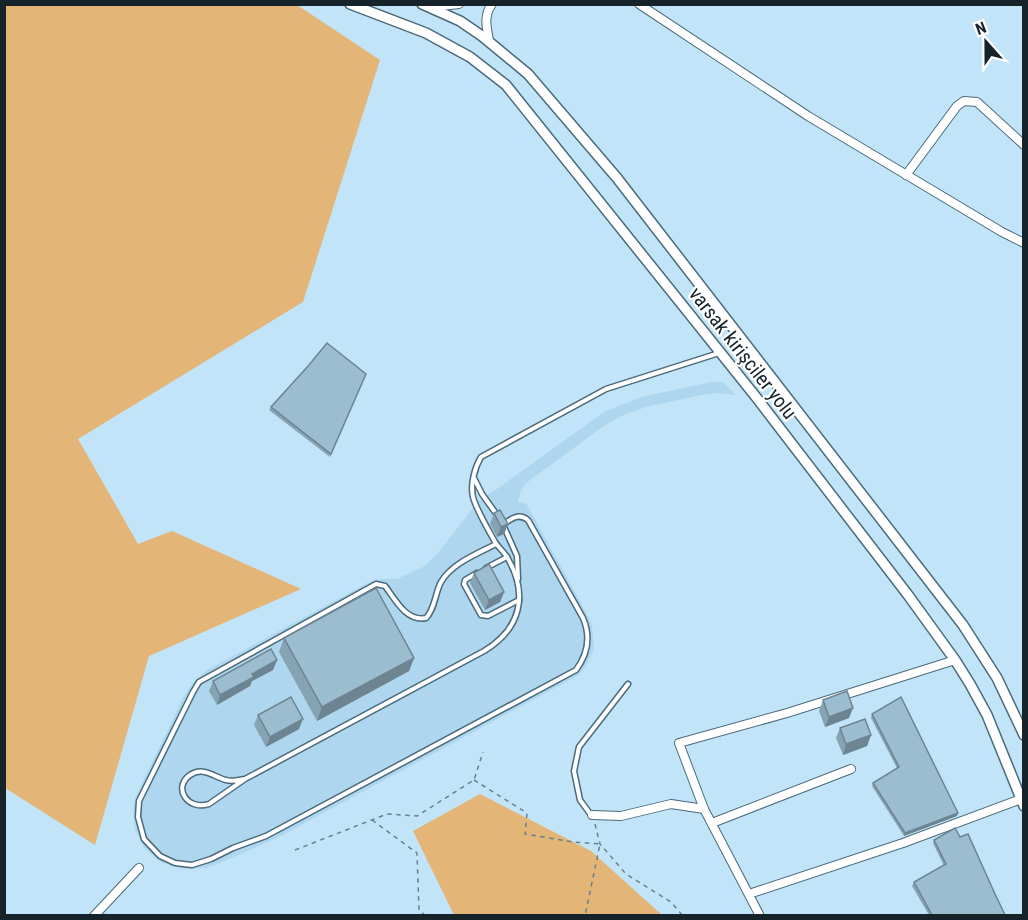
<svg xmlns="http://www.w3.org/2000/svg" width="1028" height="920" font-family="'Roboto Condensed',sans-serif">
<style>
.built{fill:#aed7ef}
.green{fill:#e3b576}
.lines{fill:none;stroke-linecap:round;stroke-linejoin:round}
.service-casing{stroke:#4b6a7b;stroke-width:7}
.minor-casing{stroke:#4b6a7b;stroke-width:10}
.tertiary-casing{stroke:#4b6a7b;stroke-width:12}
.path{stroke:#69808e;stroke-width:1.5;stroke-dasharray:4.5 4.5;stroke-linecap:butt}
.service{stroke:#fff;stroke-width:4}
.minor{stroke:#fff;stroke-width:8}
.tertiary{stroke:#fff;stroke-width:9}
.wall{fill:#86a3b3}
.shaded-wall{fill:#6d8492}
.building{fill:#9cbdd0;stroke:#6d8492;stroke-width:1.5}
.labels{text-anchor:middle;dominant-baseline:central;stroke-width:4.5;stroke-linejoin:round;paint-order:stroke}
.street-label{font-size:20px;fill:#16232a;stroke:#fff}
</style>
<rect width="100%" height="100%" fill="#c2e4f8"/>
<!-- built -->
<path class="built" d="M711,382H723L736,395L719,393L701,395L646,407L621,416L601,428L533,478L525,484L520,493L518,502L526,503L588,616L592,626L594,649L586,666L579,675L277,838L220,863L206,868L182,869L161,862L144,848L135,830L133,808L135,798L186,692L196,679L207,670L369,582L377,579H397L423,567L437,554L480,499L497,489L604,412L641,397Z"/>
<!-- green -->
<g class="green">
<path d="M4,5H297L380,60L303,302L78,439L138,544L172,531L301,589L149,656L95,845L5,788Z"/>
<path d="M480,794L591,851L662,915H454L413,831Z"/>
</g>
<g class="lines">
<!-- service casing -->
<g class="service-casing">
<g id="service">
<path d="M474,478L482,494L497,515"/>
<path d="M504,527L517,556L518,579"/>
<path d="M496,544C477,554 452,563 441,582C435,593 435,609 426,618C406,622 395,599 385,586L376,584L199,682L193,692L139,801L138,817L144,839L160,856L175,863L192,865L211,859L233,848L266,836L576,670C588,654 591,637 583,618L528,520C519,513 512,518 504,524"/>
<path d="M486,568L507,557"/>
<path d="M477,573L465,580L464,584L481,615L488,616L519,600"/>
<path d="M245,779C238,780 232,782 226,780C214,777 203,766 190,775C172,788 188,811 209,804L245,779L484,651C521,629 529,594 507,557C504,552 499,548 495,542C489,531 476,509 473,497C470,484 475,467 481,457L606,389L719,353"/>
<path d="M591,815L580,800L574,771L579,747L628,684"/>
</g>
</g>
<!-- minor casing -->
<g class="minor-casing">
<g id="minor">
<path d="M639,4L808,116L1002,232L1024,243"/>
<path d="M432,7L459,4"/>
<path d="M489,41C487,28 483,16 492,4"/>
<path d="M906,175L957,106L964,101L977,102L1024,145"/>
<path d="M592,815L621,816L671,804L704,809"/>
<path d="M712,823L851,769"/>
<path d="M749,894L903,843L1021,799"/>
<path d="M94,916L139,868"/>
<path d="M760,916L704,809L679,743L787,713L955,660"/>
</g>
</g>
<!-- tertiary casing -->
<g class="tertiary-casing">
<g id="tertiary">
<path d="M350,4L426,33L470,57L506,85L756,397L908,595L955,660L970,684L987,715L1024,806"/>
<path d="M422,4L460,21L482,36L528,74L617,178L963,625L997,678L1024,735"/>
</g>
</g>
<!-- path -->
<g class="path">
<path d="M474,780L527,813L525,834L573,842L600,844L585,916"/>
<path d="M372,820L417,853L419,910L426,916"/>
<path d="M595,824L600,844L626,874L671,902L683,916"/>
<path d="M295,850L387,814L417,816L474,780L483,752"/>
</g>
<!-- service -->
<use href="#service" class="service"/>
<!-- minor -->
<use href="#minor" class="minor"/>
<!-- tertiary -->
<use href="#tertiary" class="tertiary"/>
</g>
<!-- wall -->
<g class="wall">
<path d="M366,374L330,457L269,410L271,407Z"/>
<path d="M494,513L508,524L504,534L497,537L490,524Z"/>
<path d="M474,573L504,592L500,602L485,610L470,583Z"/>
<path d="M284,638L414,658L409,671L317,721L279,652Z"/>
<path d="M277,660L273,670L252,681L250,686L217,705L209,691L213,681Z"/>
<path d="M823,700L849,718L825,727L819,711Z"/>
<path d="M872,714L957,816L904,836L872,786L873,783L897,768L871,718Z"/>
<path d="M258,715L299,729L266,747L254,725Z"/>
<path d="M840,728L871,735L867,746L843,755L836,738Z"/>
<path d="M934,840L995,894L1005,915H929L912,886L914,882L944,866L933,843Z"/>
</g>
<!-- shaded-wall -->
<g class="shaded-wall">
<path d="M508,524L504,534L497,537L501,527Z"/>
<path d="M504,592L500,602L485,610L489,600Z"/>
<path d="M414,658L409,671L317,721L322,707Z"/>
<path d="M277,660L273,670L252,681L250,686L217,705L220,695L252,674Z"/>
<path d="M853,708L849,718L825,727L829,717Z"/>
<path d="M303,719L299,729L266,747L270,737Z"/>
<path d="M871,735L867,746L843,755L846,744Z"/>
<path d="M958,813L957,816L904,836L905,833Z"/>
</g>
<!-- building -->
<g class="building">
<path d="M327,343L366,374L331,454L271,407L309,365Z"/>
<path d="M500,510L508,524L501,527L494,513Z"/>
<path d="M489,564L504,592L489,600L474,573Z"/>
<path d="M376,588L414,658L322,707L284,638Z"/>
<path d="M271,649L277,660L252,674L254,677L220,695L213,681Z"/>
<path d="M847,691L853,708L829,717L823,700Z"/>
<path d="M291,697L303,719L270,737L258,715Z"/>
<path d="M901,697L958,813L905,833L873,783L899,767L872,714Z"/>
<path d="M865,719L871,735L846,744L840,728Z"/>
<path d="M955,828L960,837L968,834L995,894L1005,915H932L914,882L946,864L934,840Z"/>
</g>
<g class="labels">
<!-- street labels -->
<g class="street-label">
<text transform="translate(743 353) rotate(52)">varsak kirişciler yolu</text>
</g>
</g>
<!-- border -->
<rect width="1028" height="920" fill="none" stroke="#16232a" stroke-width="12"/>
<!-- north arrow -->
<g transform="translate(986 42) rotate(339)" stroke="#ffffff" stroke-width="4.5" paint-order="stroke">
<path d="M0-4.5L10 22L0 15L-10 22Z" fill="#16232a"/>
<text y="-9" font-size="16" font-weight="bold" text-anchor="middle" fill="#16232a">N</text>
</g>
</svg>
